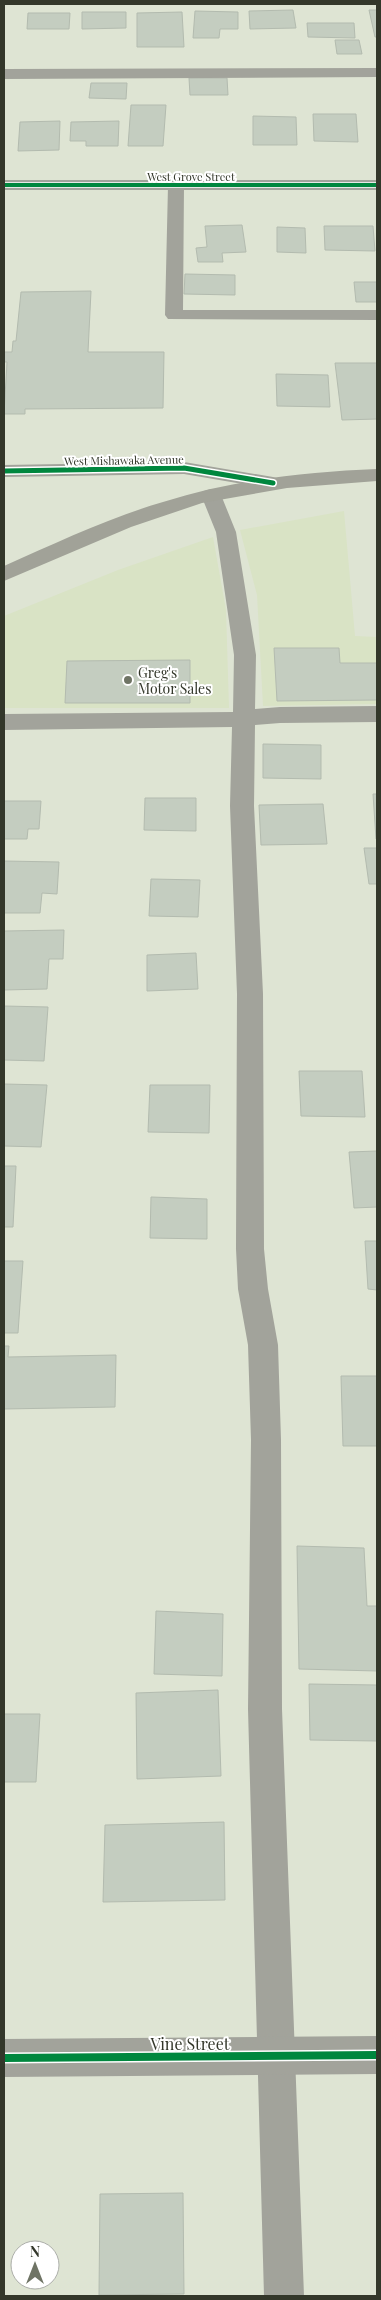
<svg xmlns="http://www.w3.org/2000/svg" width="381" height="2300" font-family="'Playfair Display',serif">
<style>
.built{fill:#d9e3c5}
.building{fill:#c4cdc0;stroke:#b3bbaf}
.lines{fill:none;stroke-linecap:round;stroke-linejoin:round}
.lane{fill:#a2a39b;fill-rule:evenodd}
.street{fill:#a2a39b;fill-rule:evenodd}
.secondary{fill:#a1a298;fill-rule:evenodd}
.cycleway-far2-casing{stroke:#fff;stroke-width:5.5}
.cycleway-far1-casing{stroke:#fff;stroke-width:8}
.cycleway-casing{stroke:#fff;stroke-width:11}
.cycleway-far2{stroke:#00873e;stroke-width:4}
.cycleway-far1{stroke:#00873e;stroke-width:5}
.cycleway{stroke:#00873e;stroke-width:8}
.poi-dot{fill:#6f7465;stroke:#fff;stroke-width:2}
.labels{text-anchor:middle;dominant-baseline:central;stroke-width:4;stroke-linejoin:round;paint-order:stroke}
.far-street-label{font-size:11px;fill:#33372a;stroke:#fff}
.poi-label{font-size:14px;fill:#33372a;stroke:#fff;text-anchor:start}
.near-street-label{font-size:16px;fill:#33372a;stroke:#fff}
</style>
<rect width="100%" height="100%" fill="#dee4d3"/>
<!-- built -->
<g class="built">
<path d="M344,511L355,636L377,637V704L263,706L257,595L240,530Z"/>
<path d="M213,537L226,610L229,708H4V616L118,570Z"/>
</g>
<!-- building -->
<g class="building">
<path d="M293,10L296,28L250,29L249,11Z"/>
<path d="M369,10H377V37H375Z"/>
<path d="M195,11L238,12V29H220L219,38H193Z"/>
<path d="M82,12H126V28L82,29Z"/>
<path d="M182,12L184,47H137V13Z"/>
<path d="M28,13H70L69,29H27Z"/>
<path d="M307,23H354L355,38L308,37Z"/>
<path d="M335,40H359L362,54H337Z"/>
<path d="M189,78H227L228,95H190Z"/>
<path d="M91,83H127L126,99L89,98Z"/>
<path d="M131,105H166L163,146H128Z"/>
<path d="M313,114H356L358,142L314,141Z"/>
<path d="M253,116L296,117L297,145H253Z"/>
<path d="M60,121L59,150L18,151L20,122Z"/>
<path d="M119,121L118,146H86V141H70L71,122Z"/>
<path d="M242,225L246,252L222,253L223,262H198L196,248L207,247L205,226Z"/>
<path d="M324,226H373L375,251L325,250Z"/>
<path d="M277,227L305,228L306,253L277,252Z"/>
<path d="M185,274L235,275V295L184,294Z"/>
<path d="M354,282H377V302H356Z"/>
<path d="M91,291L88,352H164L163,408L25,409V414H4L7,362H4V352H12L13,341H16L21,292Z"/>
<path d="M335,363H377V419L342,420Z"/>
<path d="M276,374L328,375L330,407L277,406Z"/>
<path d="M274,648H339L340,663H377V700L277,701Z"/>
<path d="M190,660V703H65L67,661Z"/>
<path d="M263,744L321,745V779L263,778Z"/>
<path d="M373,794H377V839H376Z"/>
<path d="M145,798H196V831L144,830Z"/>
<path d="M4,801H41L39,829H28L27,839H4Z"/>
<path d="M323,804L327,844L261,845L259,805Z"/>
<path d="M364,848H377V884H369Z"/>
<path d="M4,861L59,862L57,894L42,893L40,913H4Z"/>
<path d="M151,879L200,880L198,917L149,916Z"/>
<path d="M64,930L63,959H49L47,989L4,990V931Z"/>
<path d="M196,953L198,989L147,991V955Z"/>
<path d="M4,1006L48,1007L44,1061L4,1060Z"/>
<path d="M299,1071H362L365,1117L301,1116Z"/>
<path d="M4,1084L47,1085L41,1147L4,1146Z"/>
<path d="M150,1085H210L209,1133L148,1132Z"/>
<path d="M377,1151V1207L354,1208L349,1152Z"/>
<path d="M4,1166H16L13,1227H4Z"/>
<path d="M151,1197L207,1199V1239L150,1238Z"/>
<path d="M365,1241H377V1290L368,1289Z"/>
<path d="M4,1261H23L18,1333H4Z"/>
<path d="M4,1346H9L8,1357L116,1355L115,1407L4,1409Z"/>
<path d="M341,1376H377V1446H343Z"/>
<path d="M297,1546L364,1548L367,1606H377V1671L299,1669Z"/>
<path d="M156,1611L223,1614L222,1676L154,1674Z"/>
<path d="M309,1684L377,1685V1741L310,1740Z"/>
<path d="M218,1690L221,1776L137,1779L136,1693Z"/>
<path d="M4,1714H40L36,1782H4Z"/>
<path d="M224,1822L225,1900L103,1902L105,1825Z"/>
<path d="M183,2193L184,2294L99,2295L100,2194Z"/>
</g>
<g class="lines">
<!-- lane -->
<g class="lane">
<path d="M4,69L377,68V77L4,79Z"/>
<path d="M176,181L182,183L184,186L183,310H377V320L168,319L165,315L168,186L170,183Z"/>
<path d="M211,489L218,491L221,495L236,532L256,655L255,709L280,707L377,706V722L280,723L255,725L254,806L263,994L264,1249L268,1289L278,1345L281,1440L282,1709L304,2296H264L248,1709L251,1440L248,1345L238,1289L236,1249L237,994L230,806L232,727L4,730V714L233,712L234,655L216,532L201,495L204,491Z"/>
</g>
<!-- street -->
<g class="street">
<rect x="4" y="180" width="373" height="10"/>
<path d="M184,462L273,477L280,479L283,483L280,487L273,489L184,474L4,477V465Z"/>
<path d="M377,2036V2074L4,2077V2039Z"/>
</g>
<!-- secondary -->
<path class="secondary" d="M377,469V481L287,488L202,503L131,527L4,581V566C56,543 108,518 163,502C233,480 304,472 377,469Z"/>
<!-- cycleway-far2 casing -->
<g class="cycleway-far2-casing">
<path id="cycleway-far2" d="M4,185H377"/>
</g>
<!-- cycleway-far1 casing -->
<g class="cycleway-far1-casing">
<path id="cycleway-far1" d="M4,471L184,468L273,483"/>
</g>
<!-- cycleway casing -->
<g class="cycleway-casing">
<path id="cycleway" d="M4,2058L377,2055"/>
</g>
<!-- cycleway-far2 -->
<use href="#cycleway-far2" class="cycleway-far2"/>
<!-- cycleway-far1 -->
<use href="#cycleway-far1" class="cycleway-far1"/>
<!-- cycleway -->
<use href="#cycleway" class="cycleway"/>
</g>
<!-- markers -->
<circle class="poi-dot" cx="128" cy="680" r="5"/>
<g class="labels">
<!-- far-street labels -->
<g class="far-street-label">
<text x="191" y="176">West Grove Street</text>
<text transform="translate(124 460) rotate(-1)">West Mishawaka Avenue</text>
</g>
<!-- poi labels -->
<g class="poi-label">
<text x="138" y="672">Greg's<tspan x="138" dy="16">Motor Sales</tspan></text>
</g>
<!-- near-street labels -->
<g class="near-street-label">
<text x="190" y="2043">Vine Street</text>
</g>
</g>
<!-- border -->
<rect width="381" height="2300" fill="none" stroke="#33372a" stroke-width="10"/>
<!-- north arrow -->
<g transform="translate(35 2265)"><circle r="24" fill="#ffffff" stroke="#adafaa"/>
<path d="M0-4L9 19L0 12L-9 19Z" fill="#6f7465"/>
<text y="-8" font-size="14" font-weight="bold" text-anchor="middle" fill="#33372a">N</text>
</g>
</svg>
